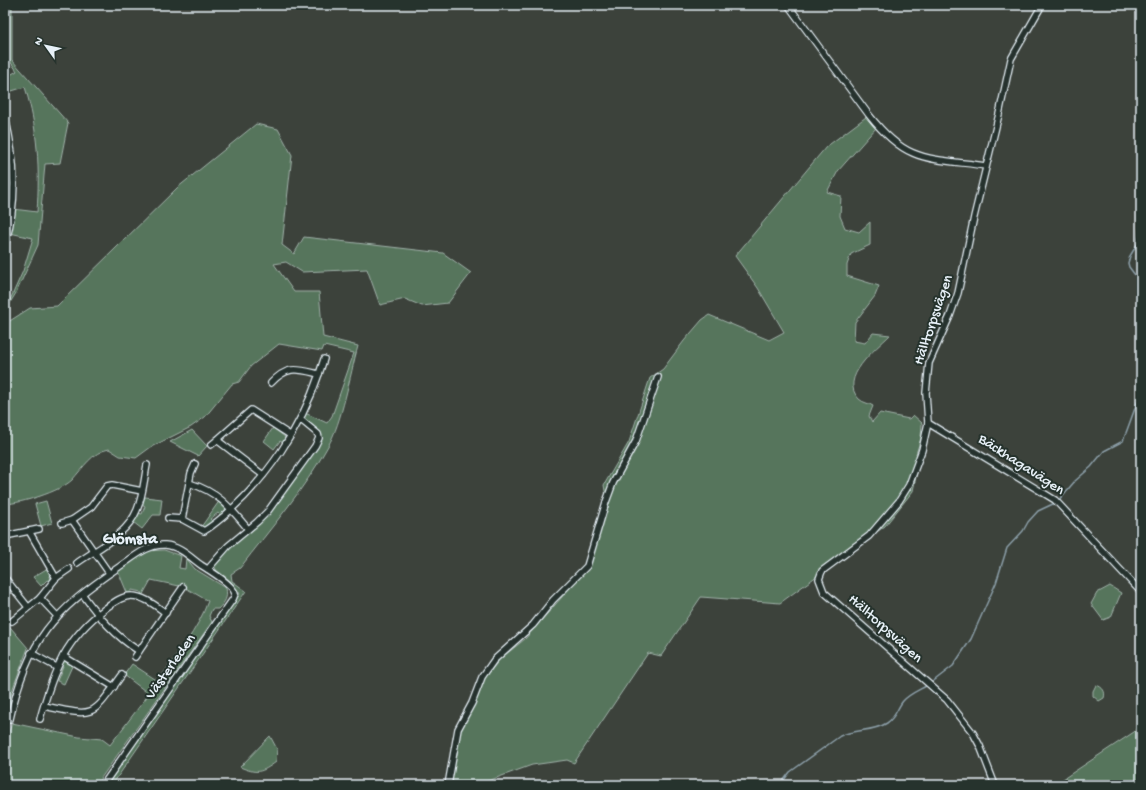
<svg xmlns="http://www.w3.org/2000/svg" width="1146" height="790" font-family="'Gochi Hand',sans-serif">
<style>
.green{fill:#57745b;stroke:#a0b2aa}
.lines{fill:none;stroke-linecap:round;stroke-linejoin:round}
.stream{stroke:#8c9fa9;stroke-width:1.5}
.street-casing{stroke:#e8f1f8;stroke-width:8}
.street{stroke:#26332d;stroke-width:5.5}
.labels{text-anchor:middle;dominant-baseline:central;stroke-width:4;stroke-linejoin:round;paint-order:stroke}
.street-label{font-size:15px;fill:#e8f1f8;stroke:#26332d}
.neighbourhood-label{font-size:16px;font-weight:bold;fill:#e8f1f8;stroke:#26332d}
</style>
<rect width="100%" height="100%" fill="#3c423b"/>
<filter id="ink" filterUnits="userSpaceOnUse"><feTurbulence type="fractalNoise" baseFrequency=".025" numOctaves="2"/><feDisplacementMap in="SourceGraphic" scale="8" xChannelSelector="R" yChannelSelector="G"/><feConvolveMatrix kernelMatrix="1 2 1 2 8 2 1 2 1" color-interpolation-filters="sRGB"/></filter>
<g filter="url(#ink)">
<!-- green -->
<g class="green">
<path d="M5,5L12,7V60L68,123L60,163L45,164L38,245L16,293L5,311L23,271L33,238L5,232V208L37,212C40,168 38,129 25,87L5,93V78L17,71L5,54Z"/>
<path d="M866,117L876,128L838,171L827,192L841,196L840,216L845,228L859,232L870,222V245L851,254L847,265V276L879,286L875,296L855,322L854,341L865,343L873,333L890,335C876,349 838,378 859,399C863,403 869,403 873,406L869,416L872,422L880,413L909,419L913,415L922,423L921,438L916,454L920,457L913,491L885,526L780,603L701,597L661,656L648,653L574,763L567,760L532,765L477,785H449L460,732L485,678L500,659L525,639L591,564L607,503L604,485L629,442L650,378L663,369L684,341L702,320L709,315L769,340L784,332L758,288L735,256L826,147Z"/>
<path d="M256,124L278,129L292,155L282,245L294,254L304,237L443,253L471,273L448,303L422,306L405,299L380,305L367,269L302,272L286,262L274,264L294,292H319L323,337L358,346C350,375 342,422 328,446C304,490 270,529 240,568L231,574L232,581L246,591L112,785H106L240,594C234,582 219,578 214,566L223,554L267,516L319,441L320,437C314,431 301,422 305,413L327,423L332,416L354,353L324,346L322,351L279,344L251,366L239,382L232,384L205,417L191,427L151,447L136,458L120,456L109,449C92,452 83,468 72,480C59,492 22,503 5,504V324L30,308L57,306L177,188Z"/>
<path d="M273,428L285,437L283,443L280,441L274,449L264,441Z"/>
<path d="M192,430L207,446L198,456L170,442Z"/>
<path d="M145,497L162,499L160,515H153L142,529L133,522L138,513L142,514L145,506L142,504Z"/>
<path d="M220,500L227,507L221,516L218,513L210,519L213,522L205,528L201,527Z"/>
<path d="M46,501L52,523L41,526L35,504Z"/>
<path d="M164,550L181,556L179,568L185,569L186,558L195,569L226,588C228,598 225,602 218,609H212L209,616L212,622L96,785H5V744L12,723L79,737L102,739L110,745L149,694L124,675L132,664L158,681C176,656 198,630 208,601L184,587L151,580L142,596L141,592L132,590L131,594L128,595L118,571L146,551Z"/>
<path d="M48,568L51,580L50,582L47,580L41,586L33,577Z"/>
<path d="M1110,586L1121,593L1111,617L1103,620L1091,604L1097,593Z"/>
<path d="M5,621L28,648L13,688L5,717Z"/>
<path d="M65,660L73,664L64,684L57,681L63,666L60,665Z"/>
<path d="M1096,685C1103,687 1106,692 1104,698L1099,701L1093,696V691Z"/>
<path d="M1141,725V785H1054L1134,732Z"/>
<path d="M270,736L277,749L276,762C261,773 257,774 240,767Z"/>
</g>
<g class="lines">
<!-- stream -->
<g class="stream">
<path d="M1141,214L1138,243L1130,256L1128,263L1129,267L1141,283"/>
<path d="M1058,501L1075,481L1091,467L1104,451L1123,441L1141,392"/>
<path d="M931,683L953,666L971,639L996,583L1007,548L1023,531L1028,522L1038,511L1055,503"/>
<path d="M780,785L790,772L840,736C855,729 873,732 887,723C896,717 897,708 903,701C909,694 919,690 926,686"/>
</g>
<!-- street casing -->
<g class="street-casing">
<g id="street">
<path d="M788,5L869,115C880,129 896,146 913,153C933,162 964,162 986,166"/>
<path d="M5,117C16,160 18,202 5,244"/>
<path d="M319,374L324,359"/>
<path d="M928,423L1055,500L1141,592"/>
<path d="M211,445L217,440"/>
<path d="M195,464L191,473L182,519L204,531C211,527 218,521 224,516C267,479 301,428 319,374C297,369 288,365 271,383"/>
<path d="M263,475L217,440L251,410L290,435"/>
<path d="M189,483C218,492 229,506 248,529"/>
<path d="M168,518L182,519"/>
<path d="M72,520L109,573"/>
<path d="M62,523L72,520L91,507L107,486L112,485L142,491"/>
<path d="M29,531L56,578"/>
<path d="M5,536L39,529"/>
<path d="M77,563C98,548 127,535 137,510C143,496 144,480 147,465"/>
<path d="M208,569L228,546L257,522L268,511L315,446L319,438L318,434L301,420"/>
<path d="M5,578L28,607"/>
<path d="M83,595C99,617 115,636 139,651"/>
<path d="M40,598L57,616"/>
<path d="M12,621L40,598L56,578L69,569"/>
<path d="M31,653L56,667"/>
<path d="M63,656L114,687"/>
<path d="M135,657L183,587"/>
<path d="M44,706C96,717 91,718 122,675"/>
<path d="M10,719C27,640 54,611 119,567C133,558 147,544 165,545C179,546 190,557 201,565C209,570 234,585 235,594L233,599L103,785"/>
<path d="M40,719C53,671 65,639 106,608C113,603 122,596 131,596C144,596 156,606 166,613"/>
<path d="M448,785L458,729L472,703L482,677L494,660L533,625L553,600L587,566L606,502L613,483L636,441L658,377"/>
<path d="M995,785L980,746L973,733L947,700L824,592L819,579L822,571L869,536L899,501L909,485L922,450L928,423L926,393L929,363L950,316L958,293L974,217L1000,110L1011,59L1042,5"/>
</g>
</g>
<!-- street -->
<use href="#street" class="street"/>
</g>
</g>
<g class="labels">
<!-- street labels -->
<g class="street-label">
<text transform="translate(934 320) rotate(-71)">Hälltorpsvägen</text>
<text transform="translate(1021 465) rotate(33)">Bäckhagavägen</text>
<text transform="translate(885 629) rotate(42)">Hälltorpsvägen</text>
<text transform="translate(171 667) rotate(-55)">Västerleden</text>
</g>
<!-- neighbourhood labels -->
<g class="neighbourhood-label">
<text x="130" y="540">Glömsta</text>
</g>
</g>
<!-- margin -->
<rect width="1146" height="790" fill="none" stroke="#26332d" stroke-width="20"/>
<rect x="10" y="10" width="1126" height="770" fill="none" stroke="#e8f1f8" stroke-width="1.5" filter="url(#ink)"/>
<!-- north arrow -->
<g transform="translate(46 46) rotate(303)" stroke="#26332d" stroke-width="3" paint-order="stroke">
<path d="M0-3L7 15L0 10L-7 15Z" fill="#e8f1f8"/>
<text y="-6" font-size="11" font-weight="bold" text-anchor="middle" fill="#e8f1f8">N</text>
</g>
</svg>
